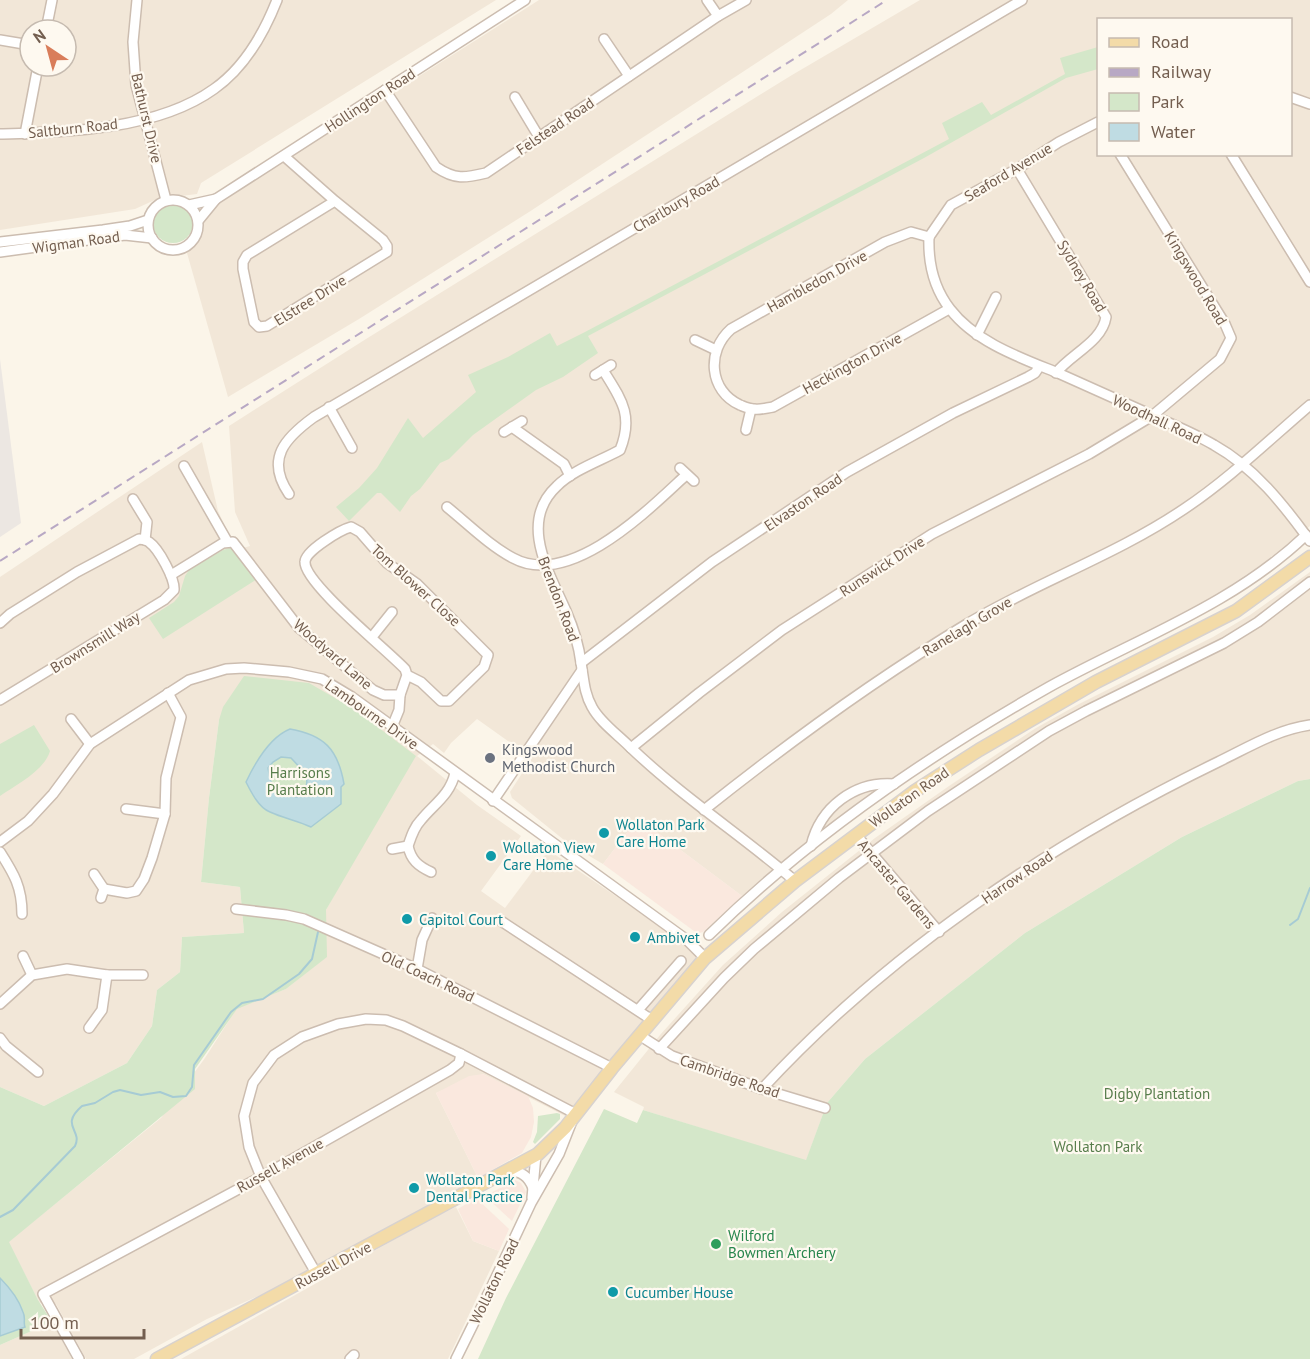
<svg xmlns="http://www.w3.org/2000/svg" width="1310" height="1359" font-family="'PT Sans',sans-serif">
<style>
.residential{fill:#f2e7d8;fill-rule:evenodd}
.commercial{fill:#fae8de}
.industrial{fill:#ece7e2}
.green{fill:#d4e7c9}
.water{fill:#bfdce3;stroke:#a6cbd4;stroke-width:1.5;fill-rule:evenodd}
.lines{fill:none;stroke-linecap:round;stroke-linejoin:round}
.stream{stroke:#a6cbd4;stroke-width:2}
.minor-casing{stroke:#ccbdb0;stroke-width:12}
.major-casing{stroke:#d8d2ce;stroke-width:15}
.minor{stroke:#fff;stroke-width:9}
.major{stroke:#f3dba8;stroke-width:12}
.rail{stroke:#b8a8c4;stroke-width:2;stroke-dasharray:9 6;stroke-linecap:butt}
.worship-dot{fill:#6b7280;stroke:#fef9f0;stroke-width:2}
.culture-dot{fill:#0f9aa8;stroke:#fef9f0;stroke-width:2}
.leisure-dot{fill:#2e9e5b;stroke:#fef9f0;stroke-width:2}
.labels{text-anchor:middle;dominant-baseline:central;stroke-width:4.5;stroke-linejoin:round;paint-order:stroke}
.street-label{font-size:15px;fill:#735e4f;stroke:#fef9f0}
.worship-label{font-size:15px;fill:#5b616d;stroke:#fef9f0;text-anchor:start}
.park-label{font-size:15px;fill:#577d4b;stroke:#fef9f0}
.culture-label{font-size:15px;fill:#0d838f;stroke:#fef9f0;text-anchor:start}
.leisure-label{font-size:15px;fill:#27864d;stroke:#fef9f0;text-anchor:start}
</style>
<rect width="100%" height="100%" fill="#fbf5e9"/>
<!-- residential -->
<g class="residential">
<path d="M0,0H496L201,183L197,194L157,199L135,209L0,230ZM30,30H66V66H30Z"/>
<path d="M539,0H848L831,14L529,212L359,319L228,397L187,253L205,211L216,198L383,99Z"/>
<path d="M920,0H1310V526L1262,564L1219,593L1165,624L1068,671L998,712L904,771L841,817L742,896L638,818L603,864L569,844L512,798L510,792L532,758L477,719L451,743L444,753L433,744L417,756L477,805L521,836L481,891L505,908L544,856L551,852L704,956L571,1119L483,1074L436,1093L479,1180L314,1271L207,1319L134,1359H86L56,1304L40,1303L38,1300L8,1242L161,1118L205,1058L237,1008L286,989L326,957V910L347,871L219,720L209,798L201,882L240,887L244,933L182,937L180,972L157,990L152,1026L127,1063L44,1106L0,1087V577L202,442L218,511L236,550L250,546L235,512L229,426L366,339L792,75ZM1098,20H1290V154H1098Z"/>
<path d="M1310,572V779L1298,781L1182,837L1025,933L865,1059L827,1103L806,1161L643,1110L644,1107L614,1092L660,1035L723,965L782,912L875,838L949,786L1036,728L1079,704L1213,637L1250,615Z"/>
<path d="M456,1207L473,1241L499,1251L448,1359H181L431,1219Z"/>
<path d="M52,1322L72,1359H0V1345Z"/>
</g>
<!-- commercial -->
<g class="commercial">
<path d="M638,818L742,896L703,932L699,933L694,931L603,864Z"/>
<path d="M483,1074L528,1096L533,1108L534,1122L531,1137L522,1153L478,1178L436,1093L469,1076Z"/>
<path d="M515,1180L521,1183L526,1192L512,1221L485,1196Z"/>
<path d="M476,1198L509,1229L499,1251L473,1241L458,1209Z"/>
</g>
<!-- industrial -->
<path class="industrial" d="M0,359L21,523L0,537Z"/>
<!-- green -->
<g class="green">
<path d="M1098,47V69L1066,78L924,158L588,336L598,353L563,377L536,390L473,435L449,459L440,463L420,489L411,496L400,512L381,493H377L349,521L336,507L359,488L377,468L408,418L423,438L476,392L468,375L508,357L550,333L557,346L585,332L949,139L942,123L982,102L991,115L1065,74L1060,58Z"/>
<circle cx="173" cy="223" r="20"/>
<path d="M229,548L236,550L257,579L163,639L149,618L174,602L179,596L185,576L189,570L223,550Z"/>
<path d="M244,676L309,683L354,709L416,756L326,910L327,957L286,989L237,1009L195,1069V1089L9,1242L38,1300L52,1322L0,1345V1087L44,1106L127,1063L152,1026L157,990L180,972L182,937L244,933L240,887L201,882L209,798L219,720L223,707Z"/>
<path d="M34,725L50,751C44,771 16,785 0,796V744Z"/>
<path d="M1310,779V1359H478L506,1298L604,1109L637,1123L643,1110L806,1160L827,1103L865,1059L1025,933L1182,837L1298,781Z"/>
<path d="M557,1113L560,1114V1119L535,1144L533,1142L537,1132L538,1116Z"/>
</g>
<!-- water -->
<g class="water">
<path d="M290,729C324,735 338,749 344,784L341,787V804L311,827C298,821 283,818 270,812C259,808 251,792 246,782C255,763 270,737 290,729ZM281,757L291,758L306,774C308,784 307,791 297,797C275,795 271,789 268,768L273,762Z"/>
<path d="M0,1278C9,1287 19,1300 23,1312C26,1318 23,1322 25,1327L0,1336Z"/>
</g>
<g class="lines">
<!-- stream -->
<g class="stream">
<path d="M1290,925L1298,919L1310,888"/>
<path d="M0,1217L13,1210L75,1146C83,1130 59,1126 82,1106L95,1103L113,1092L120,1090L141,1095L160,1092L173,1097L186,1096L192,1087L194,1065L231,1012L242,1003L263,999L299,974L312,959L318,932"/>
</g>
<!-- minor casing -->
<g class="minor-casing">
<g id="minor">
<path d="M137,0L133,42L136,85L166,200"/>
<path d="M707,0L718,16"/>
<path d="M46,30L52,0"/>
<path d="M604,39L629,76"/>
<path d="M0,40L30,45"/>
<path d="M385,90L436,167C455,180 465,178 486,173L718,16L746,0"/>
<path d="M515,97L539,137"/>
<path d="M1290,97L1310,104"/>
<path d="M0,134C68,132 157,130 214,89C244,68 264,33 277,0"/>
<path d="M25,134L38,66"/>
<path d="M1231,154L1310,282"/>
<path d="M284,156L335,201L383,240L387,246V252L267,326L259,327L254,322L243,269V262L247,255L335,201"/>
<path d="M1017,169L1106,317C1102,342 1071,354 1056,373"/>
<circle cx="173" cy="225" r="25"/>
<path d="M189,205L216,199"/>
<path d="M198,221L216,199L525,0"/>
<path d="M929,237L911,232L885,242L731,329C706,351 709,391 740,405C745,407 749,409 754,409C760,410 766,408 773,407L949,309"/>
<path d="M929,237C928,263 933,287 950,309C975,342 1021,358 1058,373C1087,386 1116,399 1145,412C1168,423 1192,432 1214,445C1255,468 1283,504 1310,541"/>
<path d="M929,237L951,205L1017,169L1059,142L1098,122"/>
<path d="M0,242L103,230L130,226L148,220"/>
<path d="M0,252L125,235L152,238"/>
<path d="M977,335L996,297"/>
<path d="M695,340L716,350"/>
<path d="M603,370C621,399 634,415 620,450C600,461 573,470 557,486C518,522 549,572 566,611C573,627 579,646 581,663C584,679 584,693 592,707C600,722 617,734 629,746C681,796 741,835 795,881"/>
<path d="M595,375L611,365"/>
<path d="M329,407L352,448"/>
<path d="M512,427L564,464L570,476"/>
<path d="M746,430L751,409"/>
<path d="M504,432L522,421"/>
<path d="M184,466L227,541"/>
<path d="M680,468L694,481"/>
<path d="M289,494C265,459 285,438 314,417L1022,0"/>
<path d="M133,499L147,522L145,540"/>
<path d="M447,507C468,524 490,546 513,558C570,589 648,510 686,475"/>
<path d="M171,575L223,543L233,542L299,628L373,690L384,695H400L399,710L392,727"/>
<path d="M0,623L10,614L77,572L139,539C144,540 145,539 149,542C159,549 175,579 174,590L164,600L0,700"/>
<path d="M372,637L392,612"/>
<path d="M581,663L712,562L847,472L953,413L1028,377L1035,373L1039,367"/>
<path d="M400,695L407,675L405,669C387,650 304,583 305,562C305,551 340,530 351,527L360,532L387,563L417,584L488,655L484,667L449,701H441L421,682L407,675"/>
<path d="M71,719L90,744"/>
<path d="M631,748L699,693L782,630L932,534L1089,454L1152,416L1220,359L1231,338L1225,324L1120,154"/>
<path d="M493,801L582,670"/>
<path d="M126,809L165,814"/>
<path d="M704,810C788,743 874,680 967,624C1037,582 1116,555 1184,509C1229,479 1269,440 1310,405"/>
<path d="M856,835L939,932"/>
<path d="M0,842L28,821L53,794L90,744L189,680L226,669L244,668L289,672L322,679L352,697L687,940L705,958"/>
<path d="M811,846C820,807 855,781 894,784"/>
<path d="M392,849L408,846"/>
<path d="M0,852C14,874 22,887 22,914"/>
<path d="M431,872C418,866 411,860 408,846C411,837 414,827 421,820C434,804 450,795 455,773"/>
<path d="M94,874L104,889L101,898"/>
<path d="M104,889L127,893L136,891L144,879L152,858L165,814L166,778L181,717L168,693"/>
<path d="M236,909L286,915L304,919L417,969L612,1068"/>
<path d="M501,921L652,1020"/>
<path d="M709,935C809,837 927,756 1049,687C1136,639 1233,605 1306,535"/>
<path d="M23,956L32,975"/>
<path d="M417,969L422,940L432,918"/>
<path d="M0,1004L32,975L67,969L107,975H143"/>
<path d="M638,1010L681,961"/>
<path d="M89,1028L102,1010L107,975"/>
<path d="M639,1035L672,1056L762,1089L825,1108"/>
<path d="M0,1038L6,1046L38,1072"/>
<path d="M659,1049L724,978L754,949L839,878L928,811L1049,731L1086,711L1224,643L1258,622L1310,582"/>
<path d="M762,1089C888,952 1051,843 1218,762C1249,747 1276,730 1310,725"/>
<path d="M508,1170C521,1172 528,1175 533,1188"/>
<path d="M532,1198L536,1155"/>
<path d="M316,1273L261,1177L249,1147L244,1116L253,1083L274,1055L302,1037L338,1024L366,1019L386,1020L403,1026L461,1054L576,1114"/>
<path d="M79,1359L43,1294L261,1177L450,1070L459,1063L461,1054"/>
<path d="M350,1359L354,1355"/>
<path d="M456,1359L492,1286L531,1203L559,1154L572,1121"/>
</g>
</g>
<!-- major casing -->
<g class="major-casing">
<path id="major" d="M157,1359L538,1154L565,1128L612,1068L705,958L795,881L915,791L979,750L1096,682L1236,611L1310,557"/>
</g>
<!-- minor -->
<use href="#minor" class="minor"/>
<!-- major -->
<use href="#major" class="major"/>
<!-- rail -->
<path class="rail" d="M0,561L887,0"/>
</g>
<!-- markers -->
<circle class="worship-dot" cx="490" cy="758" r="6"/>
<g class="culture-dot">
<circle cx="604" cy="833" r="6"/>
<circle cx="491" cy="856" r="6"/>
<circle cx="407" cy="919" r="6"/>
<circle cx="635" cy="937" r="6"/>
<circle cx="414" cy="1188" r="6"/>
<circle cx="613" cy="1292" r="6"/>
</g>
<circle class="leisure-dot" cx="716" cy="1244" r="6"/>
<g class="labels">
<!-- street labels -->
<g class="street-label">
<text transform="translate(370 100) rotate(-33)">Hollington Road</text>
<text transform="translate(147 118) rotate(77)">Bathurst Drive</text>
<text transform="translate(555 126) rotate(-34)">Felstead Road</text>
<text transform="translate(73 128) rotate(-6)">Saltburn Road</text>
<text transform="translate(1008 172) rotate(-31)">Seaford Avenue</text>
<text transform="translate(676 204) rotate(-30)">Charlbury Road</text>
<text transform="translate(76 242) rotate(-8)">Wigman Road</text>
<text transform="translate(1082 276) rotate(59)">Sydney Road</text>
<text transform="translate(1196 278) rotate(59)">Kingswood Road</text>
<text transform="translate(817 281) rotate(-29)">Hambledon Drive</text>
<text transform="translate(310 300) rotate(-32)">Elstree Drive</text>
<text transform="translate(852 363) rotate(-29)">Heckington Drive</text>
<text transform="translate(1157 419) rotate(25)">Woodhall Road</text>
<text transform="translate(803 502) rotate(-34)">Elvaston Road</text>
<text transform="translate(882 566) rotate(-33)">Runswick Drive</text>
<text transform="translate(416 585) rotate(42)">Tom Blower Close</text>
<text transform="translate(559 599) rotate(69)">Brendon Road</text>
<text transform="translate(967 626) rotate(-31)">Ranelagh Grove</text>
<text transform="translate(95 642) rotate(-32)">Brownsmill Way</text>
<text transform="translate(333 654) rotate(41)">Woodyard Lane</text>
<text transform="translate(372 714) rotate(35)">Lambourne Drive</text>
<text transform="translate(909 797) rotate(-35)">Wollaton Road</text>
<text transform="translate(1017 877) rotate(-34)">Harrow Road</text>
<text transform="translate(897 884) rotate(50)">Ancaster Gardens</text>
<text transform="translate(428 976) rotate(25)">Old Coach Road</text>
<text transform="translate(730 1076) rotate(19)">Cambridge Road</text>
<text transform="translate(280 1165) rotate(-29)">Russell Avenue</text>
<text transform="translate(333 1265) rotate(-28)">Russell Drive</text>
<text transform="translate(494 1281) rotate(-64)">Wollaton Road</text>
</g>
<!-- worship labels -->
<g class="worship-label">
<text x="502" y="749">Kingswood<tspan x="502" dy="17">Methodist Church</tspan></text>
</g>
<!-- park labels -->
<g class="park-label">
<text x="300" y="772">Harrisons<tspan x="300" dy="17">Plantation</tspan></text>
<text x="1157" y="1093">Digby Plantation</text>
<text x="1098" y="1146">Wollaton Park</text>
</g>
<!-- culture labels -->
<g class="culture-label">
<text x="616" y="824">Wollaton Park<tspan x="616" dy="17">Care Home</tspan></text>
<text x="503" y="847">Wollaton View<tspan x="503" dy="17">Care Home</tspan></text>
<text x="419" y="919">Capitol Court</text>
<text x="647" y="937">Ambivet</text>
<text x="426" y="1179">Wollaton Park<tspan x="426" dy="17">Dental Practice</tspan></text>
<text x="625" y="1292">Cucumber House</text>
</g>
<!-- leisure labels -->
<g class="leisure-label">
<text x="728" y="1235">Wilford<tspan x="728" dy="17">Bowmen Archery</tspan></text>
</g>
</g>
<!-- legend -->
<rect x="1097" y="18" width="195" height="138" fill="#fef9f0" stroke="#c6bbb0" stroke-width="1.5"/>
<rect x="1109" y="38" width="30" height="9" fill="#f3dba8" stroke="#c6bbb0" stroke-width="1.5"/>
<text x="1151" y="48" font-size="18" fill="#735e4f">Road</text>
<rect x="1109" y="68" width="30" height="9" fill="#b8a8c4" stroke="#c6bbb0" stroke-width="1.5"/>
<text x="1151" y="78" font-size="18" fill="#735e4f">Railway</text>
<rect x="1109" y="93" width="30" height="18" fill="#d4e7c9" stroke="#c6bbb0" stroke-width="1.5"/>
<text x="1151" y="108" font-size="18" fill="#735e4f">Park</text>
<rect x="1109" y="123" width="30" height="18" fill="#bfdce3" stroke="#c6bbb0" stroke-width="1.5"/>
<text x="1151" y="138" font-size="18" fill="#735e4f">Water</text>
<!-- north arrow -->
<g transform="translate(48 48) rotate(324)"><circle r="28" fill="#fef9f0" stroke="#c6bbb0" stroke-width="1.5"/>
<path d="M0-4.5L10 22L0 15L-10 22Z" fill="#d97d5a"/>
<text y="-9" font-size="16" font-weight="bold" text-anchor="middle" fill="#735e4f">N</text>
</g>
<!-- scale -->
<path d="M21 1329v9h123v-9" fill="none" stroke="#735e4f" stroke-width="3"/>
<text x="30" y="1329" font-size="18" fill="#735e4f" stroke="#fef9f0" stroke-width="4.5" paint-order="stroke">100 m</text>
</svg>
